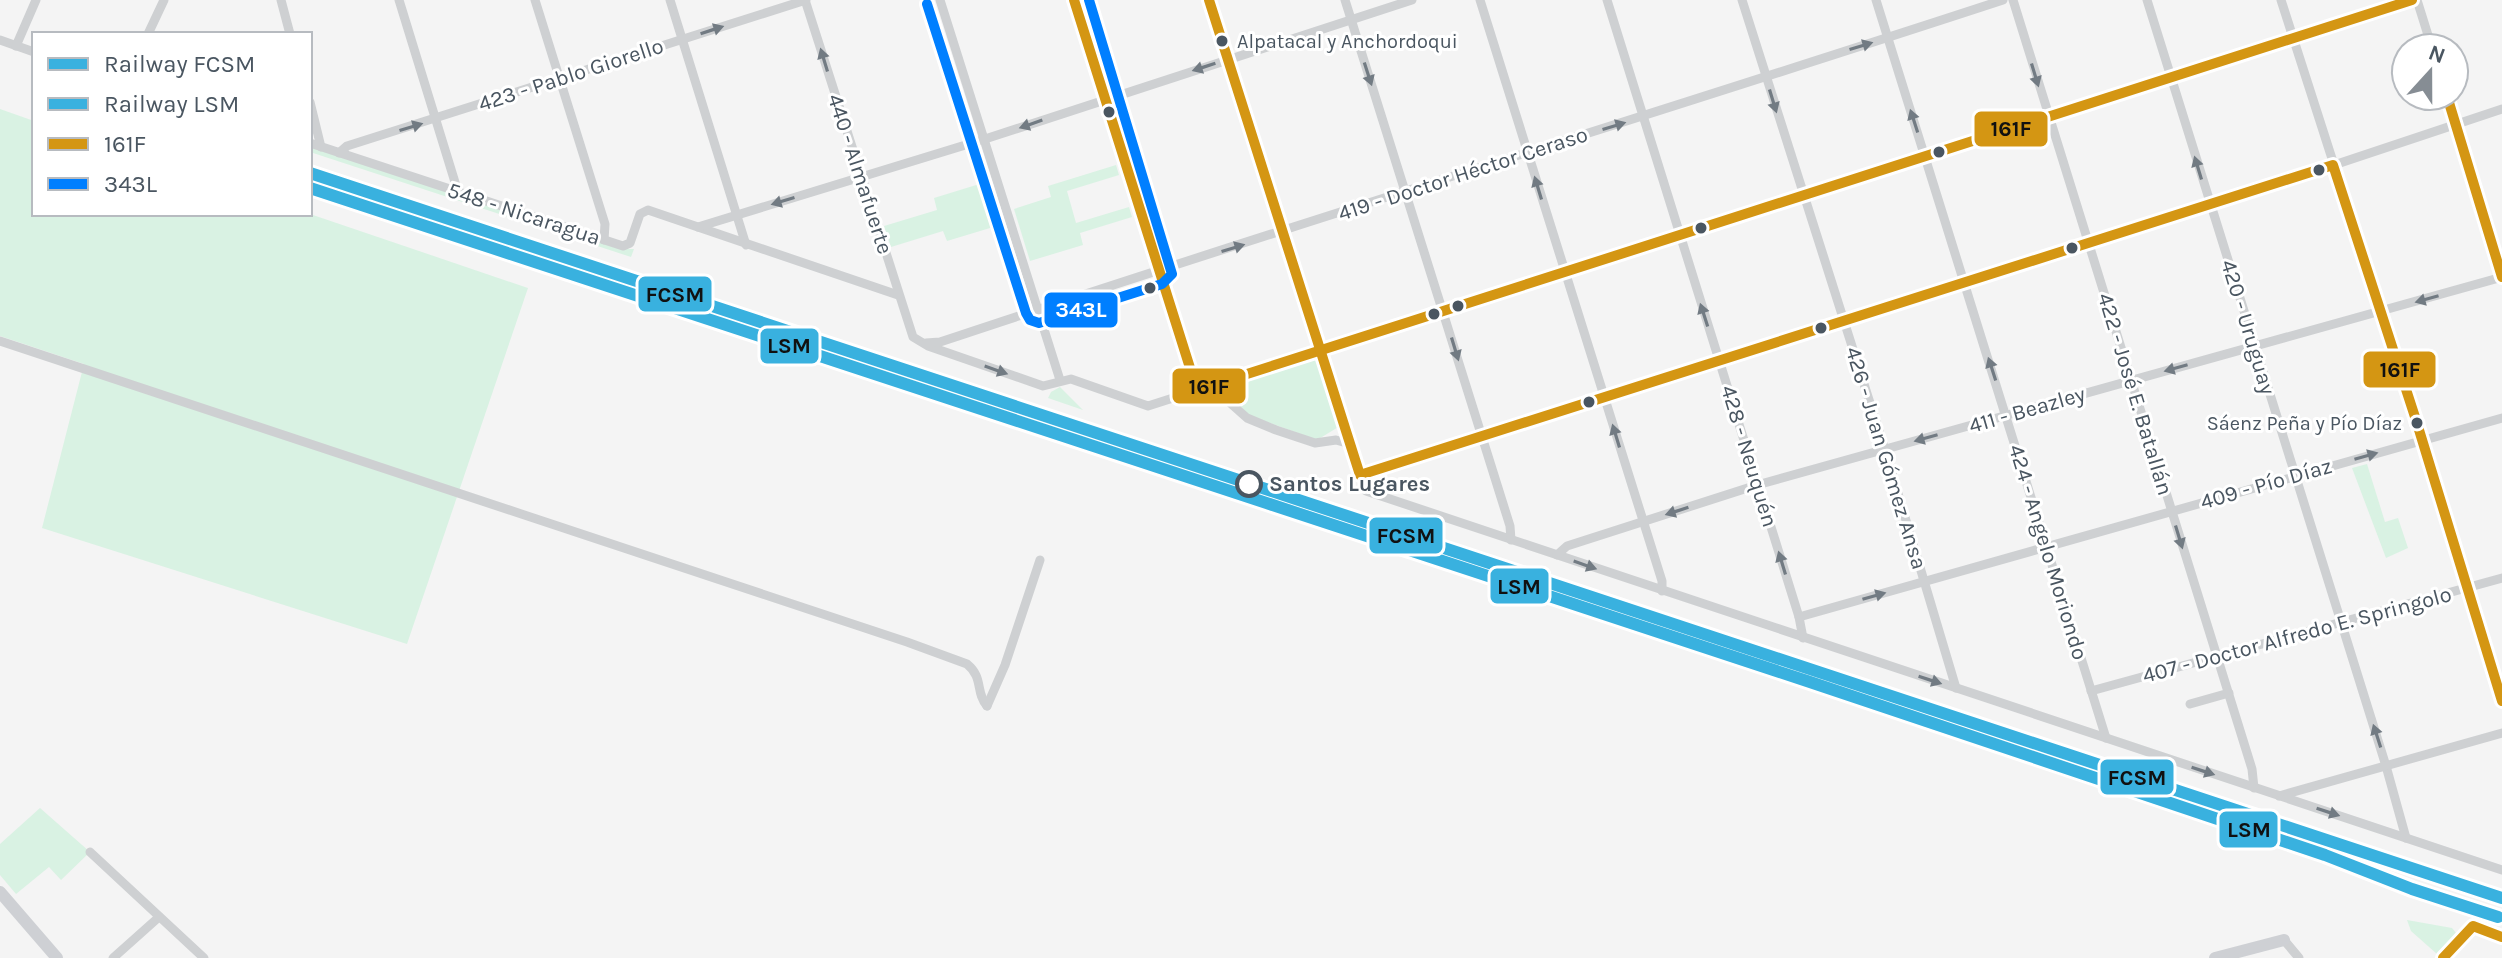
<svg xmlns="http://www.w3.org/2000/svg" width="2502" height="958" font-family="Karla,sans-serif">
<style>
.green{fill:#d9f2e3}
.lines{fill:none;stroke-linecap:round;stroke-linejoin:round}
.street{stroke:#ced0d2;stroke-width:9}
.secondary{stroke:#ced0d4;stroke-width:12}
.bus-1-casing{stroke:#fff;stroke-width:16}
.bus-2-casing{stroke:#fff;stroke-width:16}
.bus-1{stroke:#d49613;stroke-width:10}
.bus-2{stroke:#007fff;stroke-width:10}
.rail-1-casing{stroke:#fff;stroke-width:18}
.rail-2-casing{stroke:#fff;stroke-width:18}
.rail-1{stroke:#39b1df;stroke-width:12}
.rail-2{stroke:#39b1df;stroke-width:12}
.oneway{fill:#727b83}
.bus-dot{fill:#4a5661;stroke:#fff;stroke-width:3}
.stop-dot{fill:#fff;stroke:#4a5661;stroke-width:4}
.labels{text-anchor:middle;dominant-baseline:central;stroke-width:6;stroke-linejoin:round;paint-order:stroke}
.bus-label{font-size:20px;fill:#4a5661;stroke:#fff;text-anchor:start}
.street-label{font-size:22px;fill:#4a5661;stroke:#fff}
.stop-label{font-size:22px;font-weight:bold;fill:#4a5661;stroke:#fff;text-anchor:start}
.line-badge{stroke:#fff;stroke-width:3}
.badge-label{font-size:22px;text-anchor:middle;font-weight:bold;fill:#fff}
.pale-badge-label{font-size:22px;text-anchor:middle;font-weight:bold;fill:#111}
</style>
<rect width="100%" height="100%" fill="#f4f4f4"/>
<!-- green -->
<g class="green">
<path d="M0,109L34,121V214H310L528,288L407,644L42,528L84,364L0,336Z"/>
<path d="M310,147L620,249H634L631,257L310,152Z"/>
<path d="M1116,165L1119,175L1067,191L1076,223L1129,207L1132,217L1080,233L1083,245L1030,261L1014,209L1051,197L1048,186Z"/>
<path d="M986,182L1000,225L947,241L943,231L891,247L884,226L937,210L934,198Z"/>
<path d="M1318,358L1340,426L1317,440L1248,415L1235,399L1216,392Z"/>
<path d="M1060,387L1083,410L1048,398L1051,392Z"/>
<path d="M2367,464L2385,522L2398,518L2408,548L2386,558L2352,468Z"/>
<path d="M40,808L90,852L61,880L49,867L16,894L0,875V844Z"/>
<path d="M2407,920L2452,928L2456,933L2437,954L2411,931Z"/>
</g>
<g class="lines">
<!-- street -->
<g class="street">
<path d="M281,0L290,34"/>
<path d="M399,0L458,192"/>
<path d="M535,0L605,224L604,240"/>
<path d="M670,0L746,245"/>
<path d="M805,0L913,337L928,346L1043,386L1071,379L1148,406L2412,0"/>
<path d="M940,0L1060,380"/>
<path d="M1209,0L1312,330L1366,491L2502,870"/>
<path d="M1345,0L1510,526L1511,540"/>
<path d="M1480,0L1662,581V591"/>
<path d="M1607,0L1799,617L1803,638"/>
<path d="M1742,0L1885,450L1956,688"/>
<path d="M1876,0L2106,738"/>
<path d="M2013,0L2252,769L2254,788"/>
<path d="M2147,0L2386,766L2406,838"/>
<path d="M2281,0L2416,420L2502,701"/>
<path d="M2417,0L2432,48"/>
<path d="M148,34L164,0"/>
<path d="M0,40L34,52"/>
<path d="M16,46L36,0"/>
<path d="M310,102L321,147"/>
<path d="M310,143L623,246L630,243L640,214L648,210L898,295"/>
<path d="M339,153L347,146L806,0"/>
<path d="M698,227L985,139L1412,0"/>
<path d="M0,341L907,642L967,664C984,678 975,692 987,706"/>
<path d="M926,343L940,342C1293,224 1649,116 2003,0"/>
<path d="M1197,390L1229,402L1247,418L1276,430L1315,443L1336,440L1350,444"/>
<path d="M1360,475L2313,172L2502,109"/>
<path d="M1557,555L1567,546L1757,485L2502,277L2447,96"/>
<path d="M1799,617L2502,418"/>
<path d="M2091,691L2502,578"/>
<path d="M2190,704L2229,693"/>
<path d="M987,706L1005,665L1040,560"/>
<path d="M2279,796L2502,733"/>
<path d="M90,852L204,958"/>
<path d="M2284,940L2299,958"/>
<path d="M113,958L159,917"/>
</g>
<!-- secondary -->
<g class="secondary">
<path d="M1074,0L1197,390"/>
<path d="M0,892L57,958"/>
<path d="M2215,958L2284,940"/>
<path d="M2443,958L2473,926L2502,937"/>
</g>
<!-- bus-1 casing -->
<g class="bus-1-casing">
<g id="bus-1">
<path d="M1074,0L1197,390L2412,0"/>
<path d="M1209,0L1360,475L2333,165L2416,420L2502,701"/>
<path d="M2447,96L2502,277"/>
<path d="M2443,958L2473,926L2502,937"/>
</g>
</g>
<!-- bus-2 casing -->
<g class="bus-2-casing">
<path id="bus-2" d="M927,4L1026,313L1030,320L1039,323L1162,284L1172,274L1089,0"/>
</g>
<!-- bus-1 -->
<use href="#bus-1" class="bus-1"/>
<!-- bus-2 -->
<use href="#bus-2" class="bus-2"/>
<!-- rail-1 casing -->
<g class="rail-1-casing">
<path id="rail-1" d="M310,173L2502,898"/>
</g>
<!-- rail-2 casing -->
<g class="rail-2-casing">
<path id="rail-2" d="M310,188L1807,681L2325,855L2412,889L2498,917"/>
</g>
<!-- rail-1 -->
<use href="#rail-1" class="rail-1"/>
<!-- rail-2 -->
<use href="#rail-2" class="rail-2"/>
</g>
<!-- one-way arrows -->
<defs><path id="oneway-solid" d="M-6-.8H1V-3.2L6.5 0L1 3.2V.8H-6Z" transform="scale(2)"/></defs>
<g class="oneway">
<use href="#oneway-solid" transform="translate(712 30) rotate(-18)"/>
<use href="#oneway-solid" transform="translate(1861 46) rotate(-17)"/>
<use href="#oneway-solid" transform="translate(824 60) rotate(-107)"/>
<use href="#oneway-solid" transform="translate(1204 67) rotate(162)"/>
<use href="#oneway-solid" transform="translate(1368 74) rotate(72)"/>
<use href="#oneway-solid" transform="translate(2035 75) rotate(73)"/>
<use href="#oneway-solid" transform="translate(1773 101) rotate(73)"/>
<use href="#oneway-solid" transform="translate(1914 121) rotate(-108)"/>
<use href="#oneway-solid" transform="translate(1031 124) rotate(161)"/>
<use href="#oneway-solid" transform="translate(1614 126) rotate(-17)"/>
<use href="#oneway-solid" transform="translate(411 127) rotate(-17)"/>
<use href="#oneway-solid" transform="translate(2198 168) rotate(-107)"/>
<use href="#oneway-solid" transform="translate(1538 188) rotate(-107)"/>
<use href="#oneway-solid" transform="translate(783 201) rotate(163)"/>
<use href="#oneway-solid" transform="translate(1233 248) rotate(-17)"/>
<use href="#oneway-solid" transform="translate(2427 299) rotate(164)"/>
<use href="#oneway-solid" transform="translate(1704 315) rotate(-108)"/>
<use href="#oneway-solid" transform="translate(1455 349) rotate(73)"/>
<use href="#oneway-solid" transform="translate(2176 368) rotate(164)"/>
<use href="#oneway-solid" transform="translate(1992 369) rotate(-108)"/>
<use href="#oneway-solid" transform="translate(996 370) rotate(19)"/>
<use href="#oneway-solid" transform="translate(1616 436) rotate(-107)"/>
<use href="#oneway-solid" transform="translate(1926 438) rotate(164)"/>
<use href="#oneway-solid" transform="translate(2366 456) rotate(-16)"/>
<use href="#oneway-solid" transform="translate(1677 511) rotate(162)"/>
<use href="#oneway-solid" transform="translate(2179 537) rotate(73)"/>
<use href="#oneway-solid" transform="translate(1782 563) rotate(-107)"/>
<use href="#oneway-solid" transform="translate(1585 565) rotate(19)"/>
<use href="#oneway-solid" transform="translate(1874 596) rotate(-16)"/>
<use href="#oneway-solid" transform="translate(1930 680) rotate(18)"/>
<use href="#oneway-solid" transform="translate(2377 736) rotate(-108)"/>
<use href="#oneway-solid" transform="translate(2203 771) rotate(18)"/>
<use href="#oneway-solid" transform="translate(2328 812) rotate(18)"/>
</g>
<!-- markers -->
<g class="bus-dot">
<circle cx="1222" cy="41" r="7"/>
<circle cx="1109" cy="112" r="7"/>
<circle cx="1939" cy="152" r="7"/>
<circle cx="2319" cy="170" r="7"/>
<circle cx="1701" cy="228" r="7"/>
<circle cx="2072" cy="248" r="7"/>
<circle cx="1150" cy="288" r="7"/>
<circle cx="1458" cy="306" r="7"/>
<circle cx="1434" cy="314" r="7"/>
<circle cx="1821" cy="328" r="7"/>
<circle cx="1589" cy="402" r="7"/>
<circle cx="2417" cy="423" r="7"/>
</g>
<circle class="stop-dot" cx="1249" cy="484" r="12"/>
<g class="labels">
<!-- bus labels -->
<g class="bus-label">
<text x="1237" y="41">Alpatacal y Anchordoqui</text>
<text x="2402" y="423" text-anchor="end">Sáenz Peña y Pío Díaz</text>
</g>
<!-- street labels -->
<g class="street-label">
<text transform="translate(571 75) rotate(-18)">423 - Pablo Giorello</text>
<text transform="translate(860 174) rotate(72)">440 - Almafuerte</text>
<text transform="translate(1463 174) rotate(-18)">419 - Doctor Héctor Ceraso</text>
<text transform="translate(524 214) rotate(18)">548 - Nicaragua</text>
<text transform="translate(2248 327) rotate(73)">420 - Uruguay</text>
<text transform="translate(2135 394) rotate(73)">422 - José E. Batallán</text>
<text transform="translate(2027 410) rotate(-16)">411 - Beazley</text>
<text transform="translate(1749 456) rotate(73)">428 - Neuquén</text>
<text transform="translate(1886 458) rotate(73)">426 - Juan Gómez Ansa</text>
<text transform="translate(2266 484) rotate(-16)">409 - Pío Díaz</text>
<text transform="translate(2048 552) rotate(73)">424 - Angelo Moriondo</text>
<text transform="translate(2297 635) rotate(-15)">407 - Doctor Alfredo E. Springolo</text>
</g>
<!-- stop labels -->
<g class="stop-label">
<text x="1269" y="484">Santos Lugares</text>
</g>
</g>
<g class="line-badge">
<rect x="1973" y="110" width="76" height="38" rx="8" fill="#d49613"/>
<rect x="637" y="275" width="76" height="38" rx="8" fill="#39b1df"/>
<rect x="1043" y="291" width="76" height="38" rx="8" fill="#007fff"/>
<rect x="759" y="327" width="61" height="38" rx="8" fill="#39b1df"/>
<rect x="2362" y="350" width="75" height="39" rx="8" fill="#d49613"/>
<rect x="1171" y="367" width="76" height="38" rx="8" fill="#d49613"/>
<rect x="1368" y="516" width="76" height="39" rx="8" fill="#39b1df"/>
<rect x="1489" y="567" width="61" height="38" rx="8" fill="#39b1df"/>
<rect x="2099" y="758" width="76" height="38" rx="8" fill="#39b1df"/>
<rect x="2218" y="810" width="61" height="39" rx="8" fill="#39b1df"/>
</g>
<g class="badge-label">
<text x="1081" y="317">343L</text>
</g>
<g class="pale-badge-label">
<text x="2011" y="136">161F</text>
<text x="675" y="302">FCSM</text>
<text x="789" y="353">LSM</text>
<text x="2400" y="377">161F</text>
<text x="1209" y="394">161F</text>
<text x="1406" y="543">FCSM</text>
<text x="1519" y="594">LSM</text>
<text x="2137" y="785">FCSM</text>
<text x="2249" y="837">LSM</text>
</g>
<!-- legend -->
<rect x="32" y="32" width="280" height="184" fill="#ffffff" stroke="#b7bbc0" stroke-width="2"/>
<rect x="48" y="58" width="40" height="12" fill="#39b1df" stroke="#b7bbc0" stroke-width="2"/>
<text x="104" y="72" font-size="24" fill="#4a5661">Railway FCSM</text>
<rect x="48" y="98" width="40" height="12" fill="#39b1df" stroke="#b7bbc0" stroke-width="2"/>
<text x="104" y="112" font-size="24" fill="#4a5661">Railway LSM</text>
<rect x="48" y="138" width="40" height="12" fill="#d49613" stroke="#b7bbc0" stroke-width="2"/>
<text x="104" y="152" font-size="24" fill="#4a5661">161F</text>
<rect x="48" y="178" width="40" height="12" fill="#007fff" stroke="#b7bbc0" stroke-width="2"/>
<text x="104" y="192" font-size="24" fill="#4a5661">343L</text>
<!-- north arrow -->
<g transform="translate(2430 72) rotate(21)"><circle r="38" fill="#ffffff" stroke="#b7bbc0" stroke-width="2"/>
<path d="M0-6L14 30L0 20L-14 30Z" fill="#868d94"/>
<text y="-12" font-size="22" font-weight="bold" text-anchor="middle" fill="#4a5661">N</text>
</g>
</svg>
